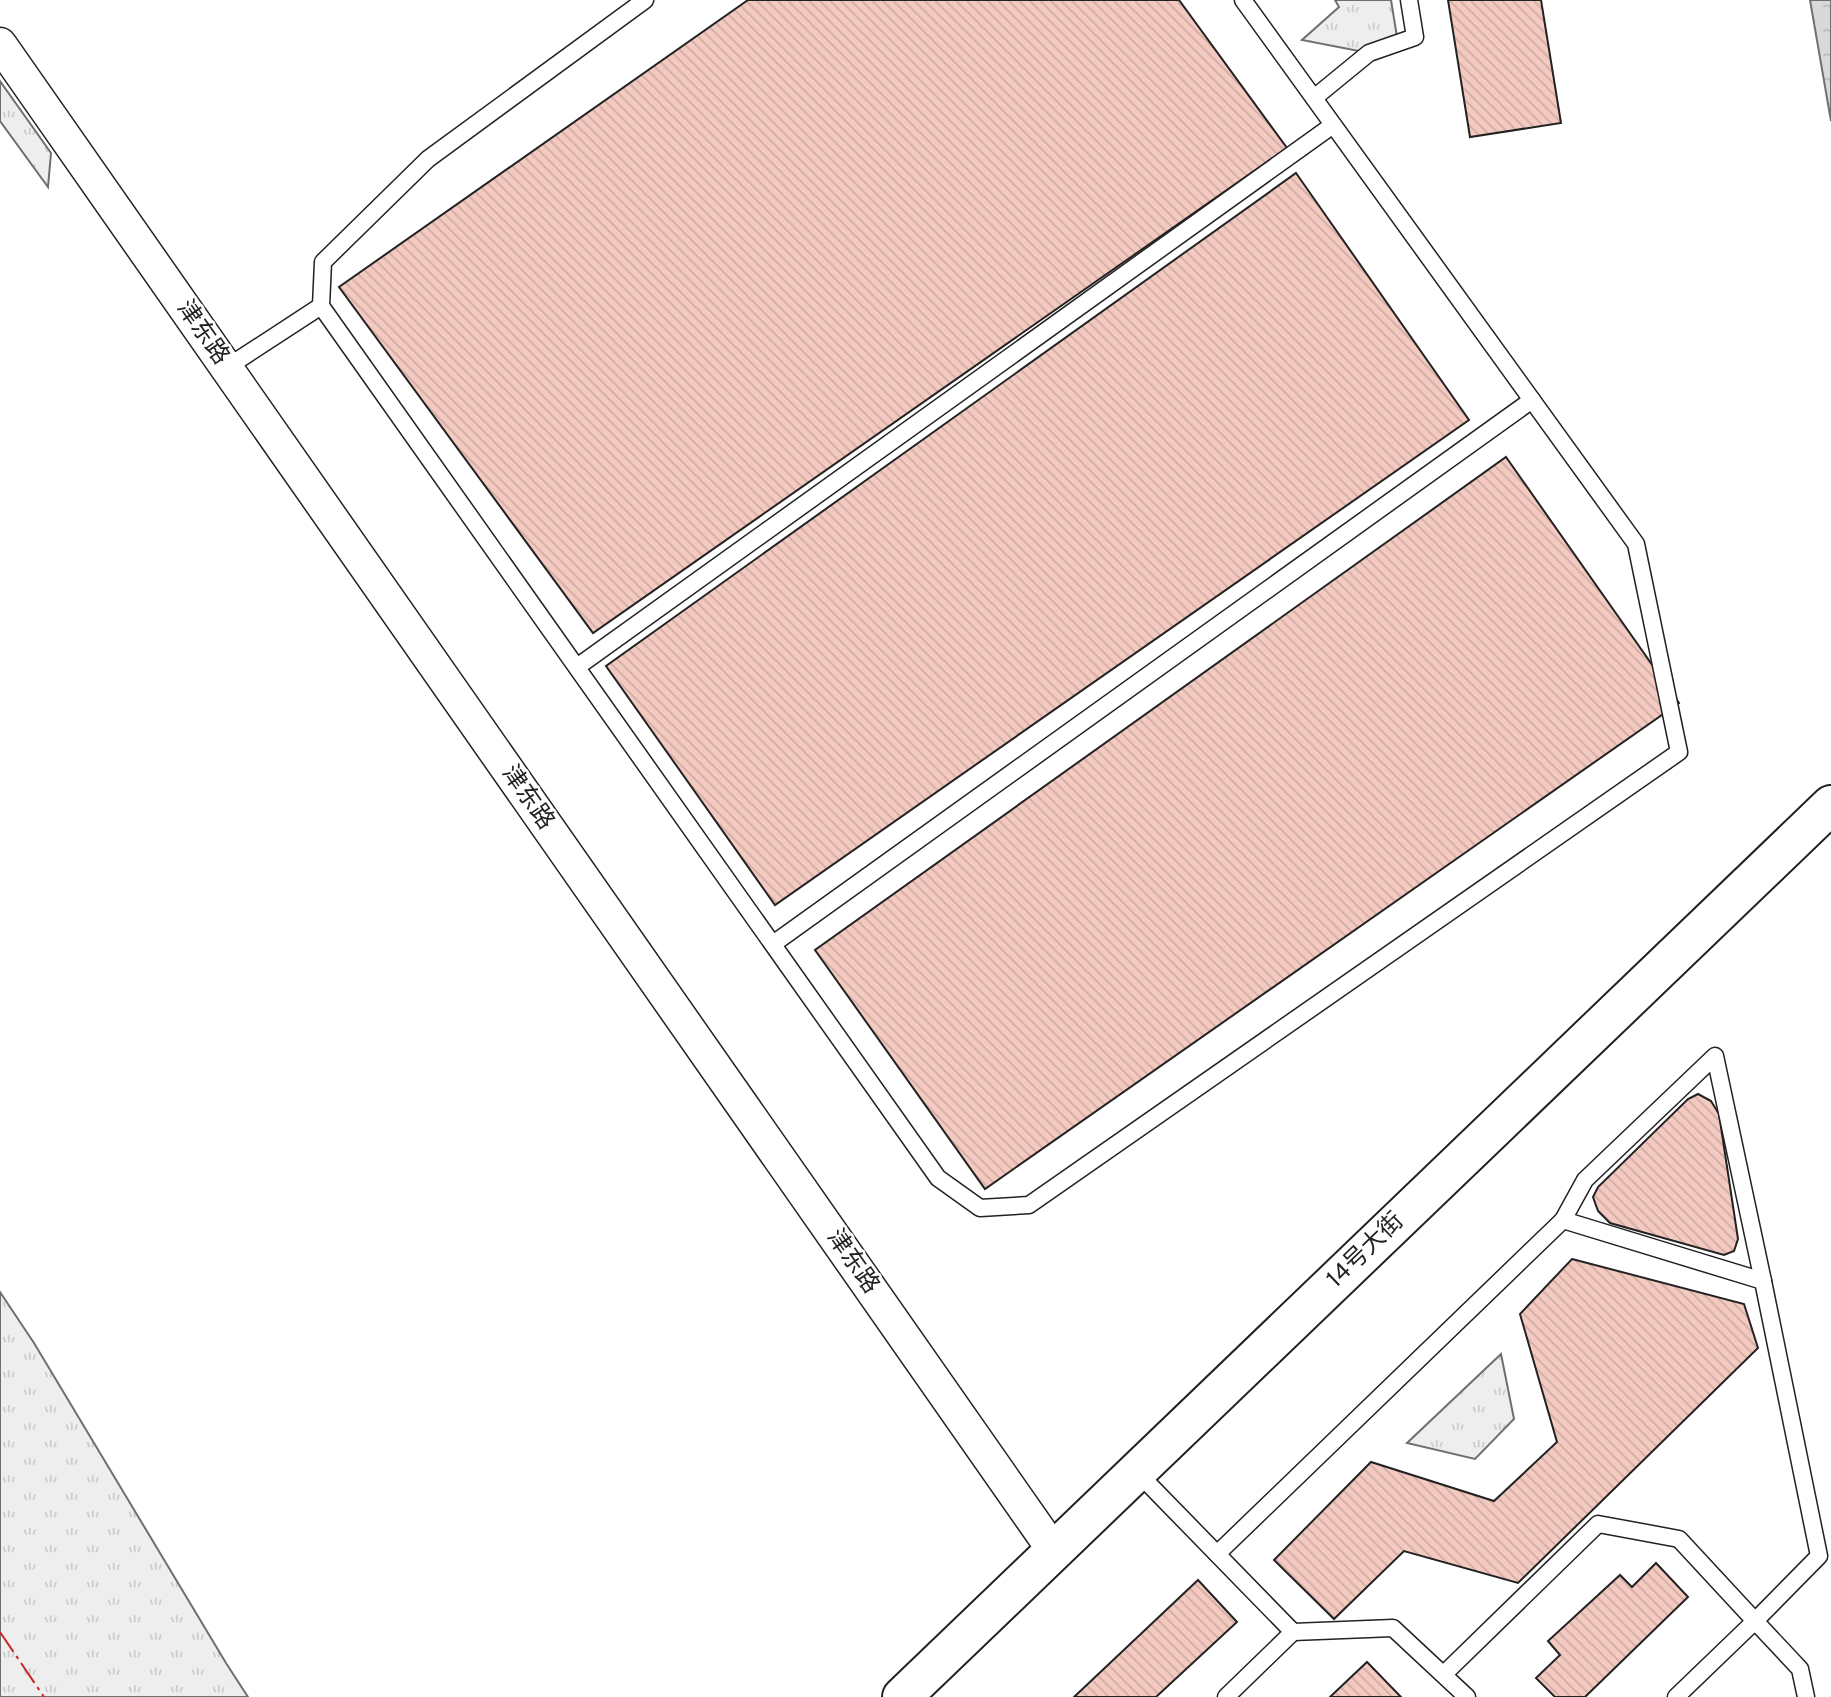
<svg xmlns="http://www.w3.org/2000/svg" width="1831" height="1697" font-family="Overpass,'Noto Sans SC',sans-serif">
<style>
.grass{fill:url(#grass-tufts);stroke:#6f6f6f;stroke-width:2}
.water{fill:url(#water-ripples);stroke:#6f6f6f;stroke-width:2}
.building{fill:url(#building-back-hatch);stroke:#222;stroke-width:2}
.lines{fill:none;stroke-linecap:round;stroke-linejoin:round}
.service-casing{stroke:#222;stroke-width:19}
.minor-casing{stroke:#222;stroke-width:35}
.tertiary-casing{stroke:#222;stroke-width:42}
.service{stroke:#fff;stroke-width:16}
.minor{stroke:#fff;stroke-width:32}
.tertiary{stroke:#fff;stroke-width:38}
.power{stroke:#c62828;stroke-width:2;stroke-dasharray:24 5 3.5 5;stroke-linecap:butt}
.labels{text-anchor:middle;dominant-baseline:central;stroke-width:5;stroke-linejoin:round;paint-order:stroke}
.street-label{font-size:24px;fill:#222;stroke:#fff}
</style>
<defs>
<pattern id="grass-tufts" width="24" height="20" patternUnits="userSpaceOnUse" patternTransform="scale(1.75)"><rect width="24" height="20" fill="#eee"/><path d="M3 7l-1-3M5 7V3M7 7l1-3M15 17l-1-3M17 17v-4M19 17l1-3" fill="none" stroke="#ccc"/></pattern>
<pattern id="water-ripples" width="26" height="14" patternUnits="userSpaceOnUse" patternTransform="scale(1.75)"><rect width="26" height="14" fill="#d9d9d9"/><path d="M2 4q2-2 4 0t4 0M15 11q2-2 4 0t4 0" fill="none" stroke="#bababa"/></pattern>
<pattern id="building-back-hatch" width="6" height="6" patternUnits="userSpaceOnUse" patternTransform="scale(1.75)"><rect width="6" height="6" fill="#f3c9c0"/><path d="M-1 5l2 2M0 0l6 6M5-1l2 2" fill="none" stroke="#d0aca5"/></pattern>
</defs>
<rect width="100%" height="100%" fill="#fff"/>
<!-- grass -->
<g class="grass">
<path d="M1335,0H1391L1398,43L1369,53L1302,40L1339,7Z"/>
<path d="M0,81L51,153L48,187L0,121Z"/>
<path d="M0,1292L34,1343L226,1663L248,1697H0Z"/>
<path d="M1501,1354L1514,1419L1475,1459L1407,1443Z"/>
</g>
<!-- water -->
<path class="water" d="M1810,0H1831V121Z"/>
<!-- building -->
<g class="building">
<path d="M748,0H1179L1287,148L593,633L339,287Z"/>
<path d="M1448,0H1541L1561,123L1470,137Z"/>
<path d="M1296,173L1469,420L775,905L606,666Z"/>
<path d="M1506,457L1679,703L985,1189L815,950Z"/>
<path d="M1698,1094L1711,1101L1719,1114L1738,1239L1734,1251L1724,1255L1610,1223L1598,1211L1593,1197L1598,1187L1688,1099Z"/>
<path d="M1572,1259L1744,1304L1758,1348L1518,1583L1404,1551L1334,1619L1274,1560L1371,1462L1494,1501L1557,1442L1520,1314Z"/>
<path d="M1656,1563L1688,1597L1585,1697H1555L1536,1678L1560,1655L1548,1641L1620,1575L1632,1587Z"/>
<path d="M1198,1580L1237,1622L1156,1697H1074Z"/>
<path d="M1367,1662L1401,1697H1330Z"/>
</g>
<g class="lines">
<!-- service casing -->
<g class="service-casing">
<g id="service">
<path d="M645,0L428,159L323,262L321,306L938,1178L980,1208L1029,1205L1679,752L1636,544L1243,0"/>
<path d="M1314,98L1369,53L1415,37L1409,0"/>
<path d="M226,368L321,306"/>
<path d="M577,667L1333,125"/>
<path d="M773,944L1532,400"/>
<path d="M1563,1220L1585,1180L1715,1056L1763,1281"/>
<path d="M1137,1472L1293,1632L1393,1628L1467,1697"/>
<path d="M1217,1554L1563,1220L1763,1281L1819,1556L1755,1621L1679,1539L1598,1524L1444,1674"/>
<path d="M1226,1697L1293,1632"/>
<path d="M1676,1697L1755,1621L1800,1669L1806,1697"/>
</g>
</g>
<!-- minor casing -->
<g class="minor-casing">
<path id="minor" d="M0,44L1054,1551"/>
</g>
<!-- tertiary casing -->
<g class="tertiary-casing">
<path id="tertiary" d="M902,1697L1831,805"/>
</g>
<!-- service -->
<use href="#service" class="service"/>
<!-- minor -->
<use href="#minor" class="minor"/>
<!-- tertiary -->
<use href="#tertiary" class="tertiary"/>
<!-- power -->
<path class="power" d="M0,1632L44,1697"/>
</g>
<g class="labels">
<!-- street labels -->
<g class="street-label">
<text transform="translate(202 333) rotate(55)">津东路</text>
<text transform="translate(527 798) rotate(55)">津东路</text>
<text transform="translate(1366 1251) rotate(-44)">14号大街</text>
<text transform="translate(852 1262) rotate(55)">津东路</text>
</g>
</g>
</svg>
